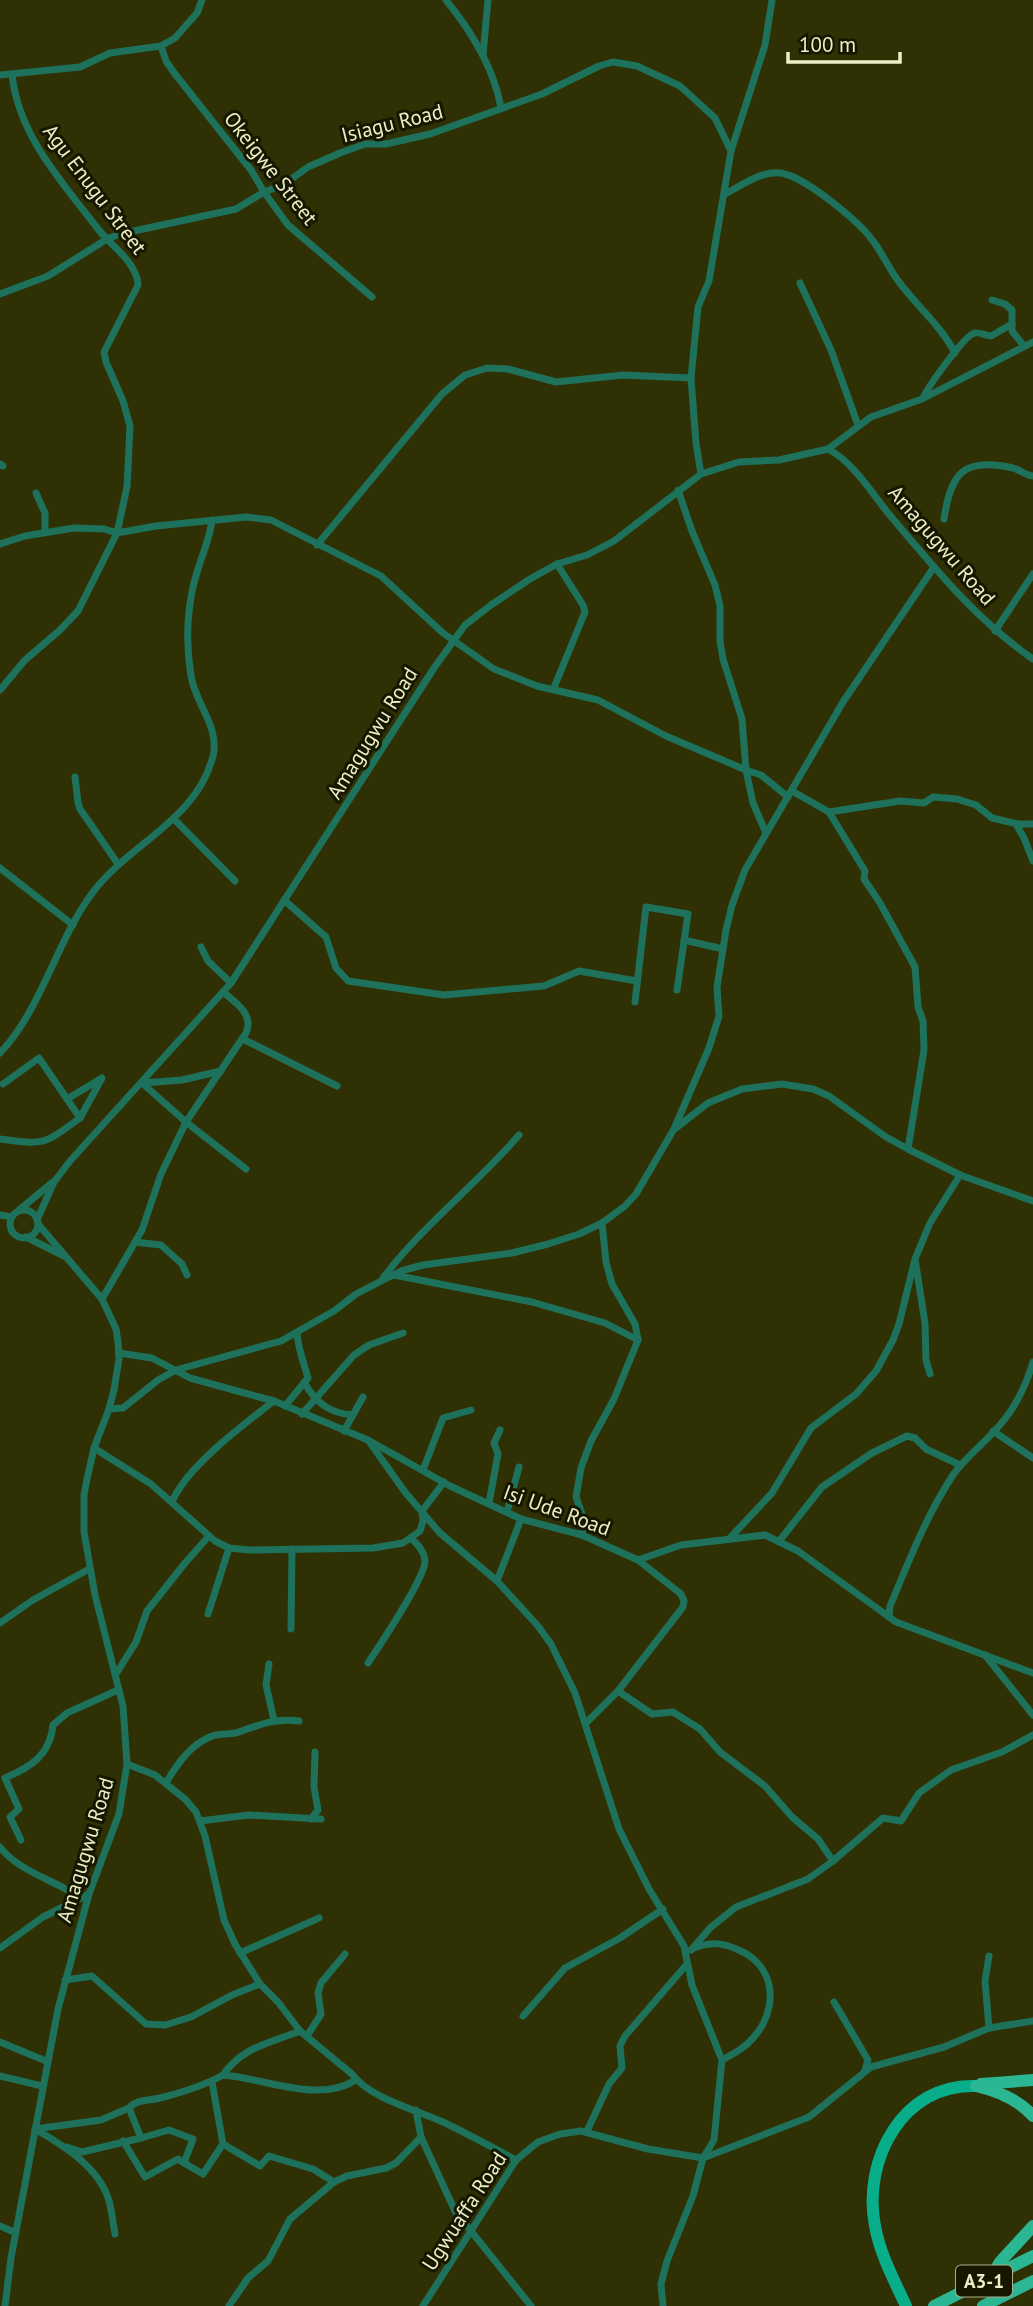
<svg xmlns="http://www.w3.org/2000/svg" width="1033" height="2306" font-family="'PT Sans',sans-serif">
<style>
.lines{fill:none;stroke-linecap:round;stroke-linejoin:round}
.minor{stroke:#1e715b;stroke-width:7}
.primary{stroke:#08ad8a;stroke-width:12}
.trunk{stroke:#2bb694;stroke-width:12}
.labels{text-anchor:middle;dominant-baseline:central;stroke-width:6;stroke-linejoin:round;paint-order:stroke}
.shield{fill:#171700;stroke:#abae8c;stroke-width:2}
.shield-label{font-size:19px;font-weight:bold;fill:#ebefc8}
.street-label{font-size:21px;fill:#ebefc8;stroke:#171700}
</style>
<rect width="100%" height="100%" fill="#2f3004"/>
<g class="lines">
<!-- minor -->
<g class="minor">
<path d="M446,0C472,32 494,68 501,108"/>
<path d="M161,46L166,61L175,74L251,170L264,192L288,225L372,297"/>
<path d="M483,55L488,0"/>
<path d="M0,75L80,67L110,53L161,46L175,38L197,13L202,0"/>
<path d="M725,194C742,185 765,168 785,174C808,180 859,221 873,241C883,254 889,269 899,282C917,306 941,326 955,353"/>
<path d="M800,283L831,350L858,425"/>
<path d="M0,294L48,276L107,239L120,234L236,209L264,192L283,185L308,167L340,153L365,144H386L430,134L542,94L599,66L613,62L637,66L680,86L715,118L731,151"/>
<path d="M992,300L1005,304L1012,310V331L1024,346"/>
<path d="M923,398C928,387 965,334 975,333C980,332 986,336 991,336L1012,324"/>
<path d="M828,449C855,463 874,497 893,519C936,570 979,622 1033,659"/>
<path d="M0,464L3,466"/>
<path d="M701,474L696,443L691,378L698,307L709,281L731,151L765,45L772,0"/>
<path d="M678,490L692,531L715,585L720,606V641L723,659L742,719L746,770L761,775L788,797"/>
<path d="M36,493L45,513V532"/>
<path d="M944,519C951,472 964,457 1013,468C1020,470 1025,475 1033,476"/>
<path d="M0,544L25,536L74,528L104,529L117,533L156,526L246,517L271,520L381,576L443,633L494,669L537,686L598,700L666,736L746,770L753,803L766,833"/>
<path d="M317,545L442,394L465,375L487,368L508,369L556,382L623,375L691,378"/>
<path d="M995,631L1033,574"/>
<path d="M0,690L25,660L60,630L78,611L117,533L127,487L130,426L123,401L106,362L104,352L138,285C137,262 111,246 98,229C62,182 18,135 12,74"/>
<path d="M553,690L585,612L583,605L557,564"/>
<path d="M75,777L78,803L80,809L118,864"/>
<path d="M792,791L829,812L900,801L924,803L933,797L957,799L976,805L992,818L1018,824"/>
<path d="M829,812L865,871L864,879L880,903L915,967L918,1007L923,1021L924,1050L908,1149"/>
<path d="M174,819L235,881"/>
<path d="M1033,824H1018L1017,826L1024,838L1033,861"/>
<path d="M0,868L73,925"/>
<path d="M284,900L326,937L336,968L348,981L444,995L544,986L579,971L637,981"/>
<path d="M684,940L723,949"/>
<path d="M201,947L208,961L231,983"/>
<path d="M635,1002L646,907L688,914L677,990"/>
<path d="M243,1039L337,1086"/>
<path d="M0,1053C42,1009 56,941 93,892C130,843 197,820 213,756C220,727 195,703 191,676C185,640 187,600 199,566C204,550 210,537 212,520"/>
<path d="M142,1083L186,1122L246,1169"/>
<path d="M143,1083L182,1080L221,1071"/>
<path d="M67,1099L102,1078L80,1118"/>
<path d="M676,1128L708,1103L742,1089L782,1084L813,1089L829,1096L886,1137L908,1149L960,1175L1033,1201"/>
<path d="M0,1139C46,1145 43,1145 80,1118L39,1058L3,1084"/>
<path d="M19,1210L53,1182"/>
<circle cx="24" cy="1224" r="14"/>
<path d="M0,1215L12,1217"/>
<path d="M37,1220L54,1182L70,1161L231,983L434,668L465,625L491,605L530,579L557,564L587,555L614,541L701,474L739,462L779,460L828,449L871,417L922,399L1033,342"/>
<path d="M26,1237L64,1256"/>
<path d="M135,1242L161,1245L182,1264L187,1275"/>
<path d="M394,1275L532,1302L605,1323L638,1340"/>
<path d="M383,1278C423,1225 476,1185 519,1135"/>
<path d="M102,1299L142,1230L161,1174L186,1122L246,1033C254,1015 237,1003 223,992"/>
<path d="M119,1353L152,1358L190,1378L274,1401L368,1440L450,1486L521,1519L582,1535L638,1560L681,1594L684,1601L683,1607L618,1691L586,1723"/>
<path d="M930,1374L926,1360L925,1323L915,1259L930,1223L960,1175"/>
<path d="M304,1382C315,1402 329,1413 352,1415"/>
<path d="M285,1406L308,1378C304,1363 298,1349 297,1333"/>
<path d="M109,1409L123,1408L158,1380L176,1370L281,1341L334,1311L356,1294L401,1271L423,1265L512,1253L548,1244L579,1234L602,1223L625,1206L636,1194L674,1129L709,1048L719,1016L717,987L726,930L732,905L745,870L843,702L934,567"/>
<path d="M302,1414L354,1355L369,1345L403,1333"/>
<path d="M344,1431L363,1397"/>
<path d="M993,1431L1033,1458"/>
<path d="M368,1440L405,1492L439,1532L497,1581L538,1626L551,1644L575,1693L619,1829L649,1889L684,1946L692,1985L722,2060L714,2140L703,2158L693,2196L667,2261L661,2284L663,2306"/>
<path d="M94,1448L151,1484L215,1541L229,1548L249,1550L373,1548L403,1543L420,1531L423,1521L422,1511L444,1482"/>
<path d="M423,1470L443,1418L471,1410"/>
<path d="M172,1502C186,1467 244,1424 274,1401"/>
<path d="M489,1503L498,1454L494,1443L500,1430"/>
<path d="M507,1512L519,1467"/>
<path d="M582,1535L584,1520L576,1497L581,1468L591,1441L614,1399L638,1340L635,1324L612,1284L606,1262L602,1223"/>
<path d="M729,1539L772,1493L811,1428L856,1394L876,1371L893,1340L899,1324L915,1259"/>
<path d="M780,1540L822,1487L872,1453L907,1436L915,1438L926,1449L960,1465"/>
<path d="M638,1560L681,1545L765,1535L798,1551L896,1622L1033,1673"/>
<path d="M497,1581L521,1519"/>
<path d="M208,1614L229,1548"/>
<path d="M889,1617L890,1606C909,1561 926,1516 953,1475C968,1454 989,1440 1004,1420C1017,1404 1027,1382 1033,1362"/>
<path d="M0,1623L33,1600L89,1569"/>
<path d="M291,1629L292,1549"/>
<path d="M985,1655L1033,1715"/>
<path d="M368,1663C380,1645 423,1580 425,1562C425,1552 418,1545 412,1539"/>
<path d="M269,1664L266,1685L274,1720"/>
<path d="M116,1674L136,1642L147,1611L185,1563L209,1536"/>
<path d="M618,1691L652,1714L673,1712L700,1729L720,1752L765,1786L792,1817L818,1839L833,1861L808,1879L736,1907L711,1927L691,1950"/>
<path d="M127,1764L155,1775L185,1799L196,1812L205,1836L224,1920L235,1944L260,1984L278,2002L300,2031L352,2074C369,2098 417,2110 443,2122C468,2134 492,2147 516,2160"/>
<path d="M166,1783C177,1764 191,1744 212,1736C221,1733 231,1735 239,1732C261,1724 276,1718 299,1721"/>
<path d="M311,1819L318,1810L314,1787L315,1752"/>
<path d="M200,1821L249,1815L321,1819"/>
<path d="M21,1840L10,1817L19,1809L5,1778C31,1767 50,1755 53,1725L67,1713L118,1690"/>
<path d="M0,1847C19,1872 55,1880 81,1898"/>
<path d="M833,1861L883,1818L901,1821L919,1793L951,1770L1002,1752L1033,1735"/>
<path d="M0,1948L43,1917L89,1894"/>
<path d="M694,1948C712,1941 724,1943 741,1951C777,1968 778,2011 753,2038C745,2048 733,2054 722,2060"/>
<path d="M240,1953L319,1918"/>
<path d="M65,1980L92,1976L146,2024L165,2025L191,2017L232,1995L260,1984"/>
<path d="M834,2002L868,2060L865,2070"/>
<path d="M523,2016L565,1968L620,1938L663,1909"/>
<path d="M989,2028L985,1981L989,1956"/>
<path d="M307,2036L321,2014L318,1993L321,1983L345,1954"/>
<path d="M0,2042L46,2061"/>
<path d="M223,2075C242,2047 270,2043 300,2031"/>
<path d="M0,2076L42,2086"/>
<path d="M212,2082L223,2144"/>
<path d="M129,2108C137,2099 148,2101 160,2098C180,2093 205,2085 223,2075C264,2078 318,2104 356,2080"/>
<path d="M416,2110L421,2137L455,2211L531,2306"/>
<path d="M587,2131L609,2084L622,2068L620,2046L625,2036L687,1964"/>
<path d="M123,2141L145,2177L178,2159L184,2163"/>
<path d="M67,2147L82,2152L141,2138"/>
<path d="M0,2226L16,2233"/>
<path d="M115,2234C113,2223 112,2212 109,2201C100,2168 63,2145 35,2129L101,2120L129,2108L141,2138L169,2130L193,2139L184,2163L203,2174L223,2144L260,2166L269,2156L313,2169L334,2182"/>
<path d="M5,2306L11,2258L58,2009L89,1894L119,1814L127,1764L123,1706L95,1595L84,1532V1495L87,1479L94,1448L109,1409L114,1390L119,1359L118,1342L116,1329L102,1299L38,1224"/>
<path d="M229,2306L248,2278L268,2261L290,2219L334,2182L347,2176L386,2168L396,2163L421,2137"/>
<path d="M423,2306L516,2160L538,2142L560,2134L581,2131L648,2149L703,2158L809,2117L871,2067L944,2047L989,2028L1033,2021"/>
</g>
<!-- primary -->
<path class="primary" d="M906,2306C894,2280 880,2254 875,2226C862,2160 903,2083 976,2086"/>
<!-- trunk -->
<g class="trunk">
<path d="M981,2084L1033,2080"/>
<path d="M976,2086C998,2091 1018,2099 1033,2116"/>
<path d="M991,2277L1000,2262L1033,2226"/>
<path d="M934,2306L1033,2256"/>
<path d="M983,2306L1033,2281"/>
</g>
</g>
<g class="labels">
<!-- shield labels -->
<rect class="shield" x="956" y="2265.5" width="56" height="31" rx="5"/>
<g class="shield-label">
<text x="984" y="2281">A3-1</text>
</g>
<!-- street labels -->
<g class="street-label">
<text transform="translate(392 123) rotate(-14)">Isiagu Road</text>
<text transform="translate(271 168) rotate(52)">Okeigwe Street</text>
<text transform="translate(95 189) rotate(53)">Agu Enugu Street</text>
<text transform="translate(942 545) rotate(49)">Amagugwu Road</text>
<text transform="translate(372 733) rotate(-58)">Amagugwu Road</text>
<text transform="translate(557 1510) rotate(20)">Isi Ude Road</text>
<text transform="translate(85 1850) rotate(-73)">Amagugwu Road</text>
<text transform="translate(464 2211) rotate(-57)">Ugwuaffa Road</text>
</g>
</g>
<!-- scale -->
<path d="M788 52v10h112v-10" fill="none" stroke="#ebefc8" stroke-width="3.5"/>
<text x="799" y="52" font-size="21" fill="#ebefc8" stroke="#171700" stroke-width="5" paint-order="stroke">100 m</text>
</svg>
